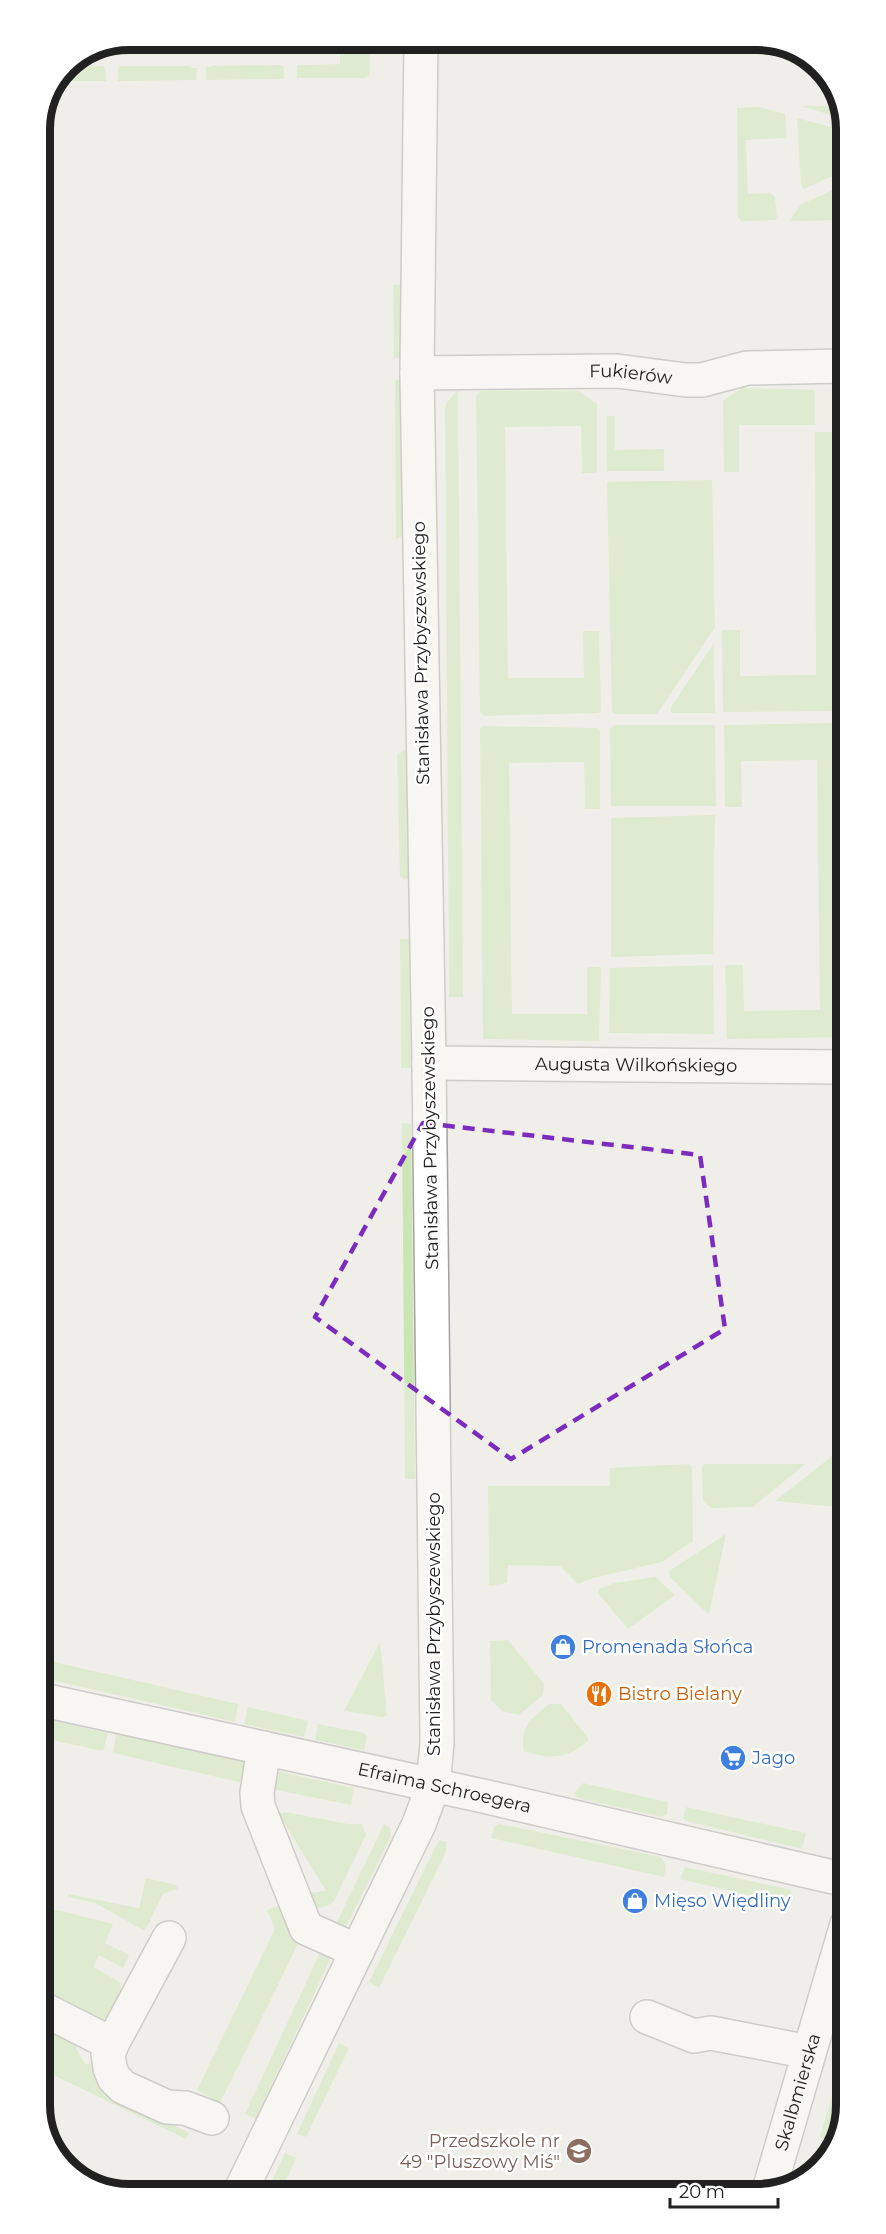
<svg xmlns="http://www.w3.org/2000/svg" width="886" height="2234" font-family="Montserrat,sans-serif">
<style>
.grass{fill:#cae6b3}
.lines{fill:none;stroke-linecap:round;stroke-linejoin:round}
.minor-casing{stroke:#a2a2a2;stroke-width:36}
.minor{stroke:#fff;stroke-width:33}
.marked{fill:none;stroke:#7b2cbf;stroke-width:4.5;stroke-dasharray:12 8;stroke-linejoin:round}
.labels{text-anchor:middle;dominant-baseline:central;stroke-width:5;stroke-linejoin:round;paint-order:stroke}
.street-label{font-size:18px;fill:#212121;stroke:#fff}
.shop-label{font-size:18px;fill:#366cbe;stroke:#fff;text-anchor:start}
.food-label{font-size:18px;fill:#c56008;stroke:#fff;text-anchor:start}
.education-label{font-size:18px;fill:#785e54;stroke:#fff;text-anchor:end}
.rim{fill:none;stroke:#212121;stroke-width:8}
</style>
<rect width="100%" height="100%" fill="#f0eee8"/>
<!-- grass -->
<g class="grass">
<path d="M340,39H369L370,75L365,78H297V66L300,65L340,64Z"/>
<path d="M280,65L284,67V79L206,80V67H211V66Z"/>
<path d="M102,66L105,68L106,81H58L64,67Z"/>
<path d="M122,66H191V68H197L196,80L118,81V68Z"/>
<path d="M800,106H842V118Z"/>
<path d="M759,107L785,114L787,138L746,140L748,194L770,193L775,197L777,218L775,220L741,221L738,217L737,108Z"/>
<path d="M797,118L842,130L843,171L804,189L801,186Z"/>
<path d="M843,185V220L790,221L800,205Z"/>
<path d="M402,284V358H394L393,285Z"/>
<path d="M395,380H404L405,535L396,539Z"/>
<path d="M742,388L815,390V425H739V472H724L723,401Z"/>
<path d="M458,390L463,997H449L445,407L448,401Z"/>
<path d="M481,391H579L597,404V473H582L581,426L505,427L508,678H584L583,631H599L601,711L598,713L484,716L480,712L476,395Z"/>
<path d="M607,416H615V450L664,449V471H607Z"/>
<path d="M815,432H843L844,711L723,712L722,630H740V676L816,675Z"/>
<path d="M712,480L715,627L657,714H614L612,712L607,482Z"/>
<path d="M714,643L715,713H671V707Z"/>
<path d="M844,723L845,1037L727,1039L725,965H743L744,1011L820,1010L817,760L741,761L742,807H725L724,725Z"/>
<path d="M614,725H715L716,806H611L610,729Z"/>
<path d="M483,726L597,728L600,731V809H585L584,762L509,763L512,1014H587V967H601L599,1041L483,1039L480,728Z"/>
<path d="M408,748L410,878L405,880L400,876L397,755Z"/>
<path d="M715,815L713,954L611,957V818Z"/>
<path d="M400,939H409L411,1068H401Z"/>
<path d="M713,965L714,1034L609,1033L610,968Z"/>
<path d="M402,1123L411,1124L415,1479H405Z"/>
<path d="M845,1446L846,1508L775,1501Z"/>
<path d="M689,1464L692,1466L693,1541L662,1562L593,1578L578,1584L560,1566L508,1565L507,1583L489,1586L488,1486H610V1468Z"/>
<path d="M704,1464H805L753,1507L711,1508L703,1500L702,1468Z"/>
<path d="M726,1534L709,1614V1615L670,1577L669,1571Z"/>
<path d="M655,1577L675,1595L628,1629L598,1593L599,1589L615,1583Z"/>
<path d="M508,1640L544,1684L543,1695L519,1715L502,1711L491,1700L490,1641Z"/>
<path d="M380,1642L387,1715L383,1717L344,1711Z"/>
<path d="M45,1660L238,1704L235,1722L43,1678Z"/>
<path d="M549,1704H561L588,1738V1741C568,1759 548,1760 524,1751C519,1727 532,1718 549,1704Z"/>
<path d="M248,1707L308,1721L304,1737L244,1724Z"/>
<path d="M43,1718L108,1733L103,1751L43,1738Z"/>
<path d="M318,1724L364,1733L367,1737L364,1750L315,1740Z"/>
<path d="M116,1734L247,1763V1784L113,1753Z"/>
<path d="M271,1770L354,1788L351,1805L266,1788Z"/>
<path d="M583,1783L668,1802L667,1814L662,1817L578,1798L574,1793Z"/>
<path d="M686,1807L806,1833L802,1849L686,1821L683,1818Z"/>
<path d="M286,1812L348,1824H362L366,1835L334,1901C326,1908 320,1909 310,1907L301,1894L326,1891L279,1814Z"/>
<path d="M384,1824L390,1828L391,1836L346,1927L336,1924Z"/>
<path d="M499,1824L661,1857L666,1866L664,1877L491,1838L494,1827Z"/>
<path d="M439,1840L446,1842V1852L379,1988L369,1982Z"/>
<path d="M685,1867L792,1890L787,1904L680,1879Z"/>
<path d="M146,1878L176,1885L178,1889L163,1894L145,1931L95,1903L68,1897V1894L139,1908Z"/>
<path d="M282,1904L299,1942L220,2103L197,2090L275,1929L267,1910Z"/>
<path d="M58,1910L113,1924L105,1943L129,1955L123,1968L99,1955L93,1967L120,1982C124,1995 112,2016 99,2022L43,1997V1961L47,1951L44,1931L51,1912Z"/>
<path d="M324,1944L335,1949L256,2119L245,2114Z"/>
<path d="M43,2024L80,2042L76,2048L85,2064L92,2063L97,2082L103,2089L189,2133L186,2139L43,2070Z"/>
<path d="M339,2043L349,2048L306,2137L297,2134Z"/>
<path d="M832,2096L847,2099V2106L839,2130L825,2138L820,2137Z"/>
<path d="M835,2142L829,2160L808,2175L814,2155Z"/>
<path d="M285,2153L296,2158L280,2194H266Z"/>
</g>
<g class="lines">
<!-- minor casing -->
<g class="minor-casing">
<g id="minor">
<path id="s1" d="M417,373L617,371L686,380H702L747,368L843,366"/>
<path id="s2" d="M429,1063L845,1067"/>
<path id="s3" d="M43,1700L483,1796L846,1880"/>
<path d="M264,1748L257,1793L258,1806L306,1928L357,1951"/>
<path d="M43,2009L112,2044L108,2054L110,2068L114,2078L123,2087L167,2107L185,2108L212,2118"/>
<path d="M647,2017L694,2036L711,2033L809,2052"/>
<path d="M112,2044L169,1938"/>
<path id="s4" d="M769,2190L847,1924"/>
<path d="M239,2194L419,1824L433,1786L437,1743L429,1063L417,373L421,39"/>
</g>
</g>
<!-- minor -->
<use href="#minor" class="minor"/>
</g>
<!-- marked area -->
<path d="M0 0H886V2234H0ZM423,1123L700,1155L725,1329L511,1459L315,1317Z" fill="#f0eee8" fill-opacity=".55" fill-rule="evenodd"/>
<path class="marked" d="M423,1123L700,1155L725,1329L511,1459L315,1317Z"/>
<!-- icons -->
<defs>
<g id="shop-disc" transform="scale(1.35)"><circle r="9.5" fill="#3f7fe0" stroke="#fff"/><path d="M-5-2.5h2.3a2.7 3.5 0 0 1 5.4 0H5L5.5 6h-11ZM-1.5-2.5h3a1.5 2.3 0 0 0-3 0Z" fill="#fff"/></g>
<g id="restaurant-disc" transform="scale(1.35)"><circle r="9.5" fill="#e8710a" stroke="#fff"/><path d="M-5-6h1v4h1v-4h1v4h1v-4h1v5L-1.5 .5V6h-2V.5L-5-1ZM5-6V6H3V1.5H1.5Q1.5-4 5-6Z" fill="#fff"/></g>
<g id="supermarket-disc" transform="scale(1.35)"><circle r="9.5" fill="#3f7fe0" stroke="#fff"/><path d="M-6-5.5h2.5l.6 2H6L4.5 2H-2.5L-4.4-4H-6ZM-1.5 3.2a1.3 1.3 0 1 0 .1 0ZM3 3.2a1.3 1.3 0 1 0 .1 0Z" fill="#fff"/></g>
<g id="school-disc" transform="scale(1.35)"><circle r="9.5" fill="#8d6e63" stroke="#fff"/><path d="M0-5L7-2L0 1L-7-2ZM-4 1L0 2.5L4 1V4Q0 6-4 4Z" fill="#fff"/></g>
</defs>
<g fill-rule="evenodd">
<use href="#shop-disc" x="563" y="1647"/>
<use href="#restaurant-disc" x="599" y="1694"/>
<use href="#supermarket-disc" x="733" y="1758"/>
<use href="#shop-disc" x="635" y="1901"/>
<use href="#school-disc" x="579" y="2151"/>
</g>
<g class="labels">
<!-- street labels -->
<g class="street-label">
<text stroke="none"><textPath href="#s1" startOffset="214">Fukierów</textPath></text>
<text transform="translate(421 653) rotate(-91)">Stanisława Przybyszewskiego</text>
<text stroke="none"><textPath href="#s2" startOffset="207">Augusta Wilkońskiego</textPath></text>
<text transform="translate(430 1138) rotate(-91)">Stanisława Przybyszewskiego</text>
<text transform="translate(434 1624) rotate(-90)">Stanisława Przybyszewskiego</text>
<text stroke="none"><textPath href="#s3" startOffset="411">Efraima Schroegera</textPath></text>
<text stroke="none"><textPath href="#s4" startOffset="102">Skalbmierska</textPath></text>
</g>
<!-- shop labels -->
<g class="shop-label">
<text x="582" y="1647">Promenada Słońca</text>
<text x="752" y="1758">Jago</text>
<text x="654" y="1901">Mięso Więdliny</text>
</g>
<!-- food labels -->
<g class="food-label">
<text x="618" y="1694">Bistro Bielany</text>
</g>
<!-- education labels -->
<g class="education-label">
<text x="560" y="2141">Przedszkole nr<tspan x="560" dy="21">49 "Pluszowy Miś"</tspan></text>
</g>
</g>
<!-- crop -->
<path d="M0 0H886V2234H0ZM129 50H757A79 79 0 0 1 836 129V2105A79 79 0 0 1 757 2184H129A79 79 0 0 1 50 2105V129A79 79 0 0 1 129 50Z" fill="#fff" fill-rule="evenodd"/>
<path class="rim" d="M129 50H757A79 79 0 0 1 836 129V2105A79 79 0 0 1 757 2184H129A79 79 0 0 1 50 2105V129A79 79 0 0 1 129 50Z"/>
<!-- scale -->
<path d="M670 2198v9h108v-9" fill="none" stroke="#212121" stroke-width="3"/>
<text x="679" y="2198" font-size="18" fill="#212121" stroke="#ffffff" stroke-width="4.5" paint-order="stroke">20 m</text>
</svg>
